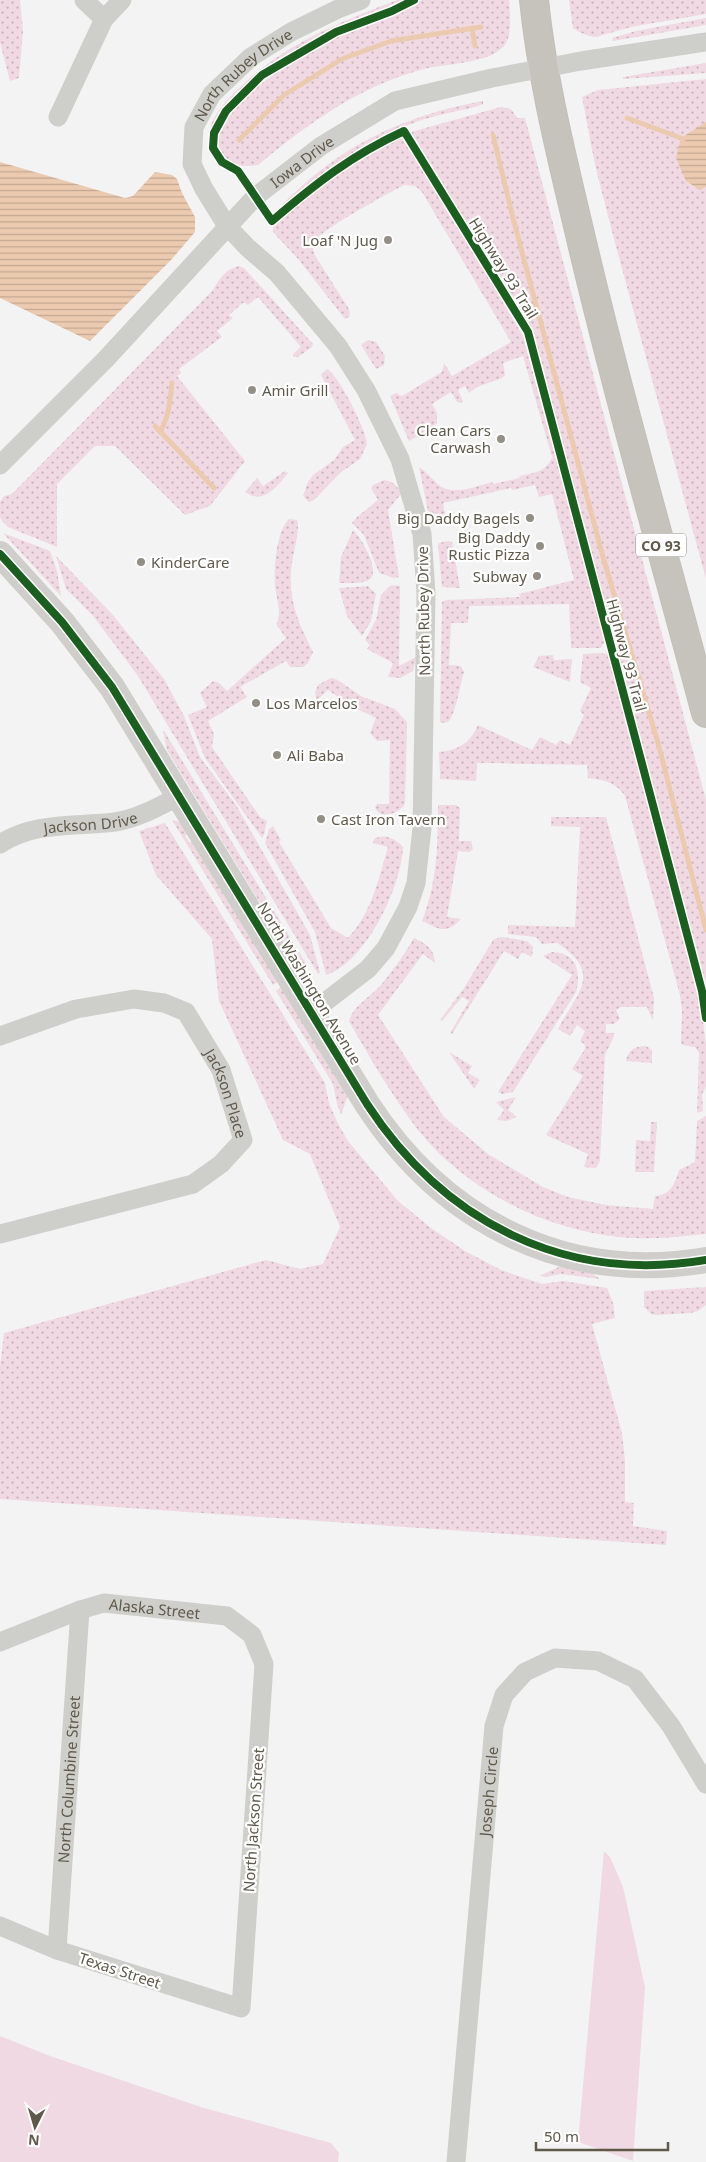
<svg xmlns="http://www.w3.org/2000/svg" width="706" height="2162" font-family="'Noto Sans',sans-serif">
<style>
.grass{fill:url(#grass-dots)}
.park{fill:#f0d9e2}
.water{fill:url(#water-rules)}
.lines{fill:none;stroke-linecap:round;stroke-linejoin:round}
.stream{stroke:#eccab0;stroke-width:5}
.highway-casing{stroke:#c2bfb8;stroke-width:30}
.street{stroke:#cececa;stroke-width:19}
.secondary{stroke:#cfcecb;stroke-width:26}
.highway{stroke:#c6c3bd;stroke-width:28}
.cycleway-casing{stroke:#fff;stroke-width:11}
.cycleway{stroke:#1b5e20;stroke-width:8}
.poi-dot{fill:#938f85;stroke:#fff;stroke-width:2}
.labels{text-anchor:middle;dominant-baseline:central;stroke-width:4.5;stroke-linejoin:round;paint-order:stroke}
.shield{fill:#fff;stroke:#8f8b80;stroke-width:1}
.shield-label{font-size:14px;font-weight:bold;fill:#5f594a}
.street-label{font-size:15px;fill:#5f594a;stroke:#fff}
.poi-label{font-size:15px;fill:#5f594a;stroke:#fff;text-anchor:end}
</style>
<defs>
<pattern id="grass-dots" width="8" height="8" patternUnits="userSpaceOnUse" patternTransform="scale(1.25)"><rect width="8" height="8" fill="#f0d9e2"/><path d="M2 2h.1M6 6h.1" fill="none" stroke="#c6b3b9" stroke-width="1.8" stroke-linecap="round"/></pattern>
<pattern id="water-rules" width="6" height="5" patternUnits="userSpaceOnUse" patternTransform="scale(1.25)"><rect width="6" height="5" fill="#eccab0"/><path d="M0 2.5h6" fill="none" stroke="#c2a791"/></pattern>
</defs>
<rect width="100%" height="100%" fill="#f3f3f3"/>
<!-- grass -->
<g class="grass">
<path d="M0,0H20L23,31L19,78L10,81L0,43Z"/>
<path d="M397,0H408C386,12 359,19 336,29C292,48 231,87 211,133L209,132C213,114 225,102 238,89C286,43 336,24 397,0Z"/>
<path d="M422,0H509C510,15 513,36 503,47C488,64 446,63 424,69C359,86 308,124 258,165C246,167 234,167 225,158C188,122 302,54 327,41C358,24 392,16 422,0Z"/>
<path d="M569,0H706V14L631,27L596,37C586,36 581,33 573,28Z"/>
<path d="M706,18V25L613,41L612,38L636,31Z"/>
<path d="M706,63V73L623,79V77Z"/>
<path d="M706,79V579L614,239L595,165L582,97L598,90Z"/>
<path d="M483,101V104L475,107C455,112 435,115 416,122C362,141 330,169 288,204L282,207L281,206C339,146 402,116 483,101Z"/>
<path d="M501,107L511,109L517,118H525L706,800V994L633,711L533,336L411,132Z"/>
<path d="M403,135L523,336L605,641L601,648H571L569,604L469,606L468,623H451L449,665L461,666L464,672C461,681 455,717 448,722C445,723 443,723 440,722L442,602L447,600L520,597L519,594L574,580L552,494L539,497L535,485L512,490L511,488L443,503L445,515C438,517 433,516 428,511L419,467C427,472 433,480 440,486C454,496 477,486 492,482L493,484L520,478L519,476C533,473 547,472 552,457L523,356L503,363L505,375L502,378L477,387L469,393L465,386L458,390L463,401L461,403L457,402L451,392L432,404L437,413V423L427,432L409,441L390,396L396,393L402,396L442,372L444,363L452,376L511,342L422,192L415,186L404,185C389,193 320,230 314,242C311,247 314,253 316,257L349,309L350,316L345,319L299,260L273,232C273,218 286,216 295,208C328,178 362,153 403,135Z"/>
<path d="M239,266L244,268L313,344L312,347L298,357H293V354L301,347L258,297L248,305L244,302L229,315L233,318L217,331L222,337L179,369L181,373L177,376L245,461L210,506L185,515L115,446H95L57,484V547L8,527L3,522L0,517V502L4,496L12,494L213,290C220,278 225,269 239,266Z"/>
<path d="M368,340L376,342L385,356L384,365L376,369L361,345Z"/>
<path d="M327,369C338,374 367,431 367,444L360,459L340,473L314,500L309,502L303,496L308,482L313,475L334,460L343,447L355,440L321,375Z"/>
<path d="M285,471L288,473C277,487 263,505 245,492L257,478L263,486Z"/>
<path d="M384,480C394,482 397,485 401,494L388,510L399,577L394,578L379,573L364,535L352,523L356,518L378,500L371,488L373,485Z"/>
<path d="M289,519L297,520C301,527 291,561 291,573C289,603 300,626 313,652L308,663L303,667H290L286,661L240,687L247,697L208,721L214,734L212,747L260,817L267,821L264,835L262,838L205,758L188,715L207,707L200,693L213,681L219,683L227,691L286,638L276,624C283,614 276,598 275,586C274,569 276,531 289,519Z"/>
<path d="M353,530C361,537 384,575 367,581C359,584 347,583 339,583L341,557Z"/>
<path d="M3,533L50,551L57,571L61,596Z"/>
<path d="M448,541L452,542L460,588L442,587L438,545L439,543Z"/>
<path d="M56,556L113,615L164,679L184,716L200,757L236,805L310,935L320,972L318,974L138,676L94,617L66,589Z"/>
<path d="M391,585L400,586L399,666L416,657L413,671L400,678L388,677L393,663L367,649L370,645L365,640L376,620L381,595Z"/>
<path d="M368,586L376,594L371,621L362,636L347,616L339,588Z"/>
<path d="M600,653L609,654L645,785L699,994L706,1044V1087L702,1094L703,1111L697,1113L699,1053L695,1047L682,1045L681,1043L682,1011L680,995L625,796C615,782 604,780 588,778L587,765L477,763L476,781L440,779L439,752C459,750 470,743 478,725L532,750L540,737L556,745L560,740L570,745L584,715L580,711L591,688L580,682L583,654Z"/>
<path d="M553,655L554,660L572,659L570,682L533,667L539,656Z"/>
<path d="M331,678L336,679L361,696L395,709L407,722L405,803C401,814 379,820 375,807L377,804H389L390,740L377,741L370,733L376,718L351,706L328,690L317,700L315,693L318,685Z"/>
<path d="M163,731H164L307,965L300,969L299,967L167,750Z"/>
<path d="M438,805H456L460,808L459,841H471L473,849L469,852L458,851L447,917L461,919C446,935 439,929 422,921C437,883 438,845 438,805Z"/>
<path d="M551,817H606L654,998L653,1021L647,1007H621L616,1010L620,1019L614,1024H606V1033H614V1036L605,1055L600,1161L596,1168L584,1167L588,1154L546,1135L583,1076L572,1069L585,1049V1045L580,1041L585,1031L577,1025L570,1036L558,1029C577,992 604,974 557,943L542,944L536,937L508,934V925L575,927L580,827L551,826Z"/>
<path d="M172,820L180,822L188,834L185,836L190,843L192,842L278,982L273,985Z"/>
<path d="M165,823L325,1083L329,1103L338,1124L348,1141L398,1201L431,1228L465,1251L501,1270L542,1284L564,1281L607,1288L613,1303L615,1318L592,1324L622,1433L625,1461V1502L634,1503L633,1526L667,1531L666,1545L0,1499V1367L4,1333L266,1260L300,1269L323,1264L340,1227L310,1154L283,1140L219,1001L212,939L156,875L139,831Z"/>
<path d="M273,826L281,840L279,842L331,928L348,938C371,914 379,878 388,847L373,843L374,839C383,833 396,838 403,847C401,887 368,958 329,974L326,975L315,932L265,843L269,829Z"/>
<path d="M502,937L527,941L533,947L532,957L522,952L518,959L504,951L452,1034L450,1033L469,1001L462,997L442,1021L440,1020L464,988L492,942L494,939Z"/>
<path d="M414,938C426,944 434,948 435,963L423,954L378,1015L444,1117L488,1154L543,1187L568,1197L606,1205L653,1209L655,1196C671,1195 675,1183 679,1170L695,1162L697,1121L706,1116V1234C677,1237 648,1240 619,1237C543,1229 466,1190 418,1130C392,1096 370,1058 349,1021C353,1006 370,997 380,986C393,971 404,955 414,938Z"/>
<path d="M552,952C575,952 582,971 576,992L513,1092L502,1094L498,1092L572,975L543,956Z"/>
<path d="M281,987L348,1095L341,1115L337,1104L333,1084L276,991Z"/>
<path d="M646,1046L652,1050V1063L626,1061C628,1050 635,1046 646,1046Z"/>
<path d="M449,1052L472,1066L468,1073L480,1080L474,1089Z"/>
<path d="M516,1097L508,1110L517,1117L507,1121L497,1120L504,1110L496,1102Z"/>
<path d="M651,1122H657L654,1172H635L636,1140L650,1141Z"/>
<path d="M561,1266L593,1274L600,1279L561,1274L545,1277L539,1276Z"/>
<path d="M706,1287V1305L698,1311L691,1313L657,1315L651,1314L644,1307V1291Z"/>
</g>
<!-- park -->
<g class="park">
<path d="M604,1851L610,1857L623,1887L645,1987L633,2161L578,2142Z"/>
<path d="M0,2036L50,2056L204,2108L331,2143L339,2153L338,2162H0Z"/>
</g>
<!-- water -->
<g class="water">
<path d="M706,122V187L700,190L686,181L676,158L681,138Z"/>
<path d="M0,162L125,198L133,196L155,172L172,175L177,179L182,193L195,217V232L171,260L90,341L0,298Z"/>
</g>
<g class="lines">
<!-- stream -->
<g class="stream">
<path d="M472,28L475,46"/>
<path d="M627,118L681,138L684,143"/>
<path d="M493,135L513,218L603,557L658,743L706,930"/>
<path d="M239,140L284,95L342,59L391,41L481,27"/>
<path d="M155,426L214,488"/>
<path d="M160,432C169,417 170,400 172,383"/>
</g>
<!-- highway casing -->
<g class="highway-casing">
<path id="highway" d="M534,0C542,78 561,154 579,230C617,392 663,552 706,713"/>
</g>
<!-- street -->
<g class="street">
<path d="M84,0L104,19"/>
<path d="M58,117L104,19L122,0"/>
<path id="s1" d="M0,465L105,360L255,197L321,146L395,101L492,78L581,61L706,42"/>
<path id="s2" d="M0,844C35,821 76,827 115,822C137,819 160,806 179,796"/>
<path id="s3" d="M312,1012L368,969L386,948L408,907L416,883L422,828L424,714L426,593L422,534L400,459L366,390L338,346L277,273L248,248L227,226L204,189L192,164L194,127L212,94L251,57L291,32L340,8L361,0"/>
<path id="s4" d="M0,1036L76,1009L134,999L164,1003L186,1012L221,1070L243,1140L221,1164L193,1184L0,1234"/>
<path id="s5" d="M0,1642L80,1610L104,1603L227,1616L252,1635L264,1664L241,2008L57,1950L0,1926"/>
<path id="s6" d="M57,1950L80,1610"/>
<path id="s7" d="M456,2162L494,1726L504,1695L525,1672L555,1658L598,1661L635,1679L671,1726L706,1784"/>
</g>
<!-- secondary -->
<path class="secondary" d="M0,554L62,622L112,687L367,1104C444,1222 565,1284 706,1260"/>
<!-- highway -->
<use href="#highway" class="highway"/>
<!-- cycleway casing -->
<g class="cycleway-casing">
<g id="cycleway">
<path d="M414,0L392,11L336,32L262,75L226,111L214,133L213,148L222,162L238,171L272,221C315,184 352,155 404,131L528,332L702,991L706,1018"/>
<path d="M0,554L62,622L112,687L367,1104C444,1222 565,1284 706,1260"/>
</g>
</g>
<!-- cycleway -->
<use href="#cycleway" class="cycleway"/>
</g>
<!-- markers -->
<g class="poi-dot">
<circle cx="388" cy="240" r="5"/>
<circle cx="252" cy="390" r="5"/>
<circle cx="501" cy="439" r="5"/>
<circle cx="530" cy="518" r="5"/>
<circle cx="540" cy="546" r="5"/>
<circle cx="141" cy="562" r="5"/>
<circle cx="537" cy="576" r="5"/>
<circle cx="256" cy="703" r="5"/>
<circle cx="277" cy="755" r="5"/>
<circle cx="321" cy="819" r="5"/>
</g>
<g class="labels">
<!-- shield labels -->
<rect class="shield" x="636" y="533.5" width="50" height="23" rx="4"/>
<g class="shield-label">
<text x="661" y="545">CO 93</text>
</g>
<!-- street labels -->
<g class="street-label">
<text stroke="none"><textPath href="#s3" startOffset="1072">North Rubey Drive</textPath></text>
<text stroke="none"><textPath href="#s1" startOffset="429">Iowa Drive</textPath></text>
<text transform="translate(504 268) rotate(58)">Highway 93 Trail</text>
<text transform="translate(423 611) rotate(-91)">North Rubey Drive</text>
<text transform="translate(627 655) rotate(75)">Highway 93 Trail</text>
<text stroke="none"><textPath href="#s2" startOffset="94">Jackson Drive</textPath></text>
<text transform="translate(310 983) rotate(59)">North Washington Avenue</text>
<text stroke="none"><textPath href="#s4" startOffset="285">Jackson Place</textPath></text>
<text stroke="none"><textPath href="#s5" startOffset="162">Alaska Street</textPath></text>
<text stroke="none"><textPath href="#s6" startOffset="171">North Columbine Street</textPath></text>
<text stroke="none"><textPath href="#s7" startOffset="372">Joseph Circle</textPath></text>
<text transform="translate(253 1820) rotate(-86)">North Jackson Street</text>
<text transform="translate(120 1970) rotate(18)">Texas Street</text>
</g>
<!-- poi labels -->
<g class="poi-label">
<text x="378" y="240">Loaf 'N Jug</text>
<text x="262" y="390" text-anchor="start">Amir Grill</text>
<text x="491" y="430">Clean Cars<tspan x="491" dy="17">Carwash</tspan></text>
<text x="520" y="518">Big Daddy Bagels</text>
<text x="530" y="537">Big Daddy<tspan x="530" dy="17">Rustic Pizza</tspan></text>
<text x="151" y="562" text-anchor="start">KinderCare</text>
<text x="527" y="576">Subway</text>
<text x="266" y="703" text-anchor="start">Los Marcelos</text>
<text x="287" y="755" text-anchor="start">Ali Baba</text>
<text x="331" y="819" text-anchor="start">Cast Iron Tavern</text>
</g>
</g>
<!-- north arrow -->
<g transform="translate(35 2127) rotate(185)" stroke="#ffffff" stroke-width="4" paint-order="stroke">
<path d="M0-4L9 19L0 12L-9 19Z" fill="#5f594a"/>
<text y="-8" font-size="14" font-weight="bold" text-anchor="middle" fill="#5f594a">N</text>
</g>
<!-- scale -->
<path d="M536 2142v8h132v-8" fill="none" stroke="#5f594a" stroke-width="2.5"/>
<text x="544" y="2142" font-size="15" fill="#5f594a" stroke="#ffffff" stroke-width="4" paint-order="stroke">50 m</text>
</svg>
